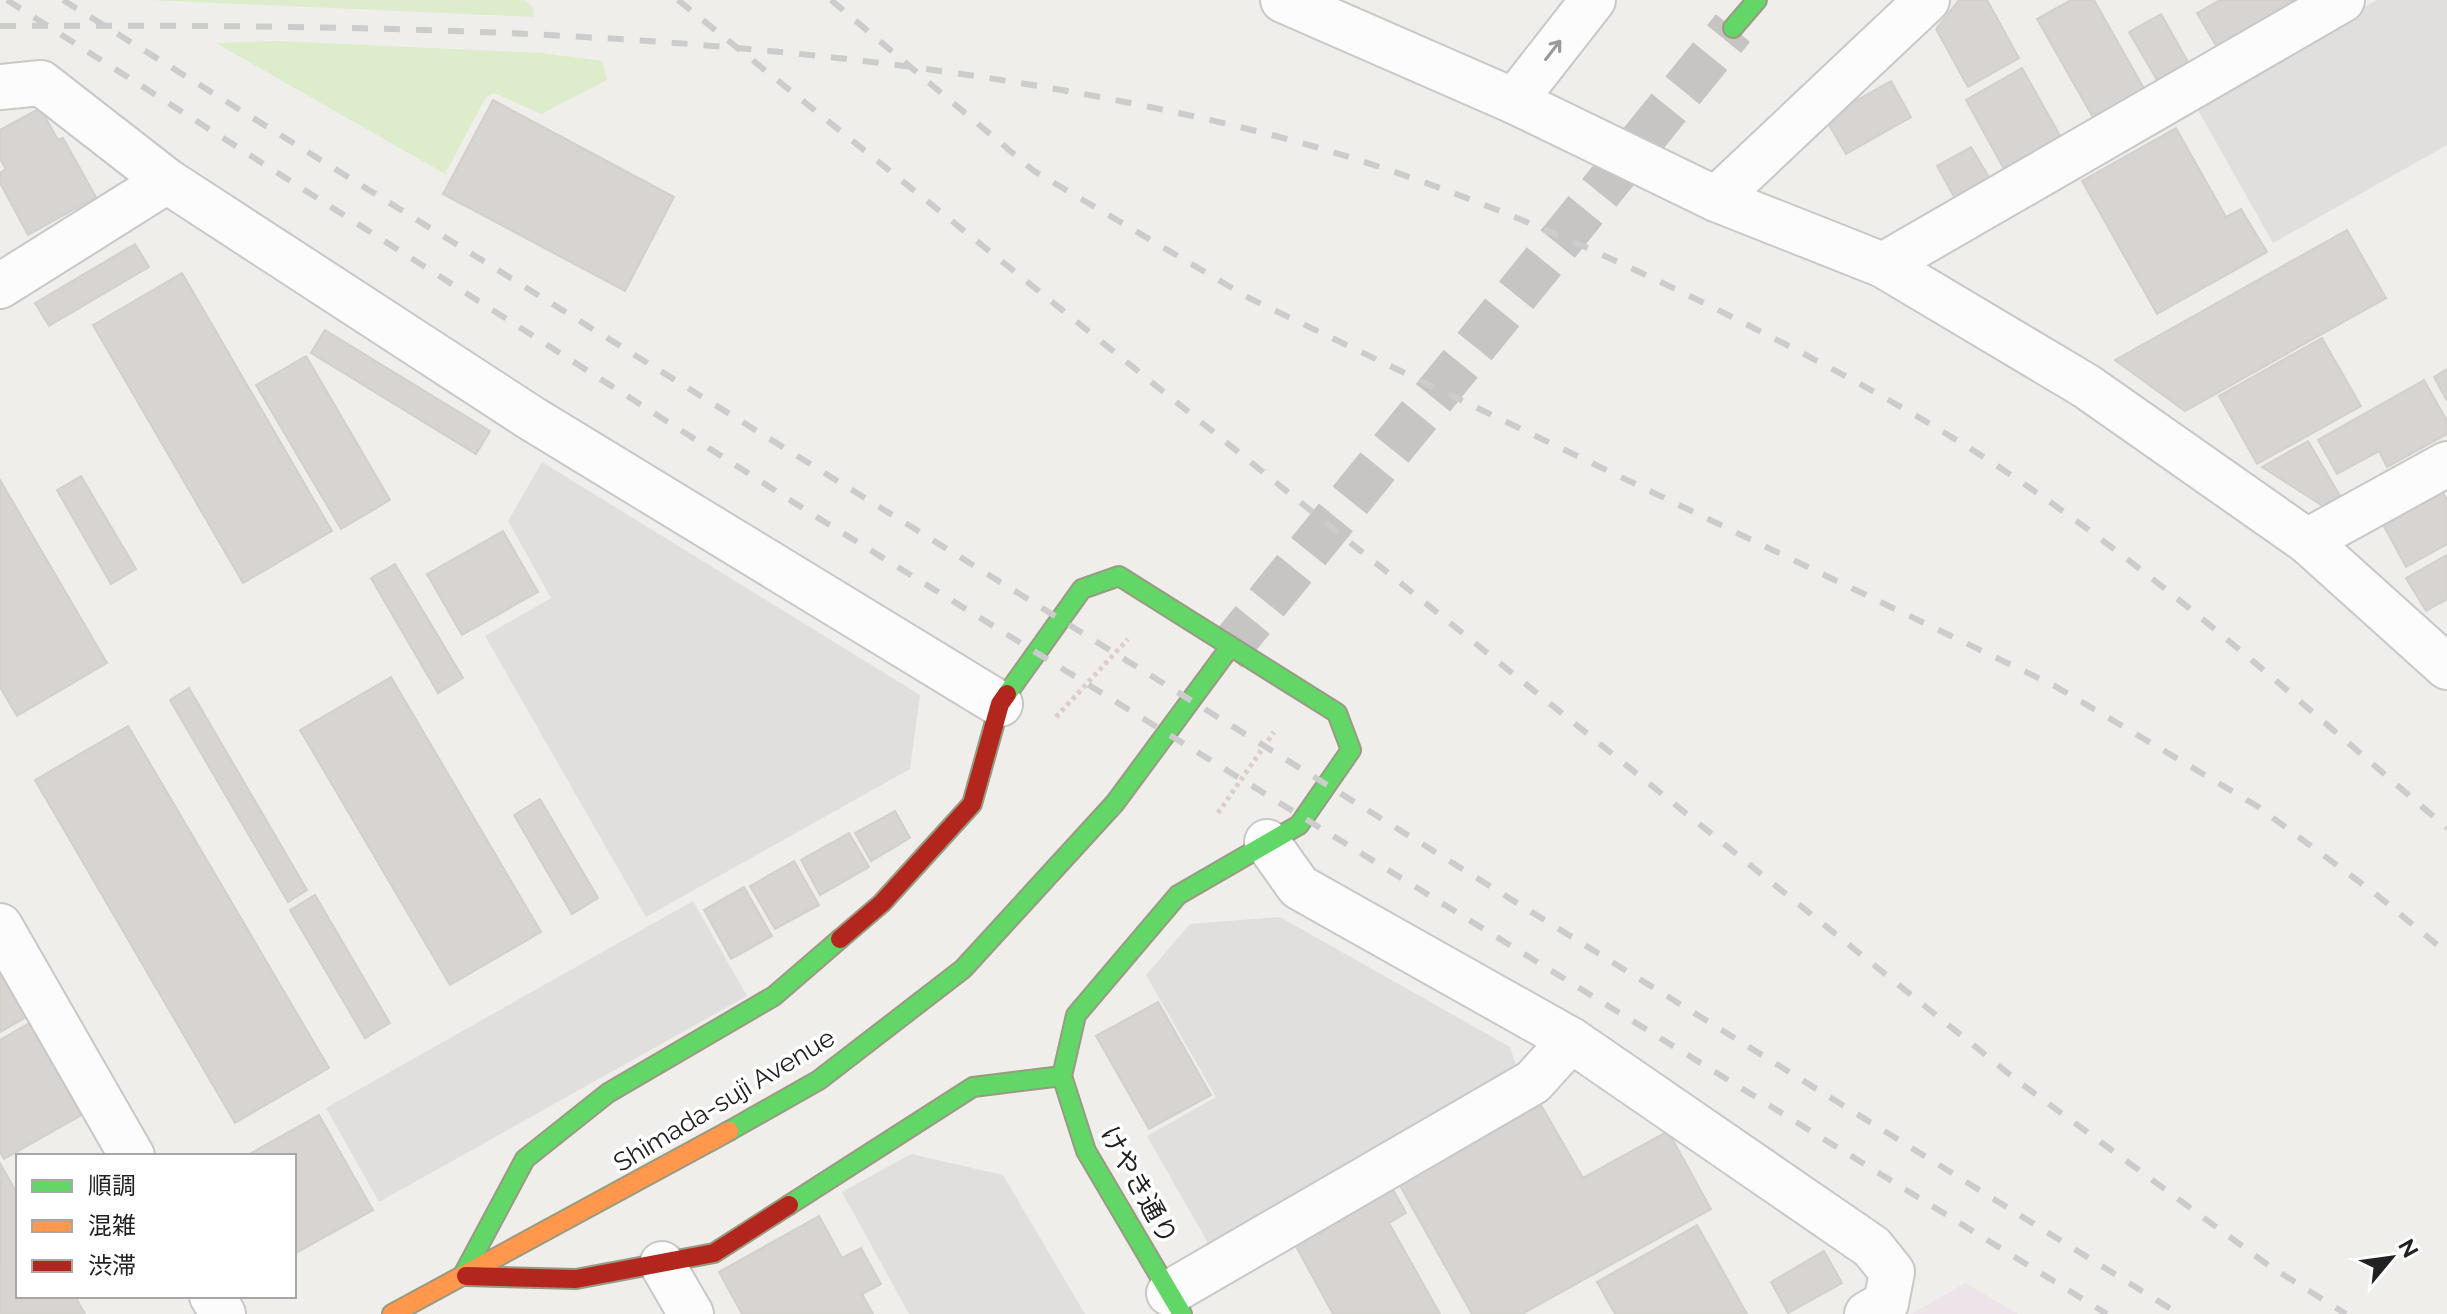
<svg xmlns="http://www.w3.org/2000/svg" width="2447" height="1314" font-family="Raleway,'Noto Sans JP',sans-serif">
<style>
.industrial{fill:#ede4e9}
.grass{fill:#ddeccb}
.parking{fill:#e0dfde}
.building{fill:#d7d4d2;stroke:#d3d0cc;stroke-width:2}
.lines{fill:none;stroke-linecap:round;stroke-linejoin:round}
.secondary-tunnel{stroke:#c7c5c3;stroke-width:44;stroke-dasharray:44 22;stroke-linecap:butt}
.street-casing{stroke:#c9c8c7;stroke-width:48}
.fast-casing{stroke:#999a82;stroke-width:22}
.slow-casing{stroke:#999a82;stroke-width:22}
.jam-casing{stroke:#999a82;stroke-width:22}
.path{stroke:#dccecd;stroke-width:5;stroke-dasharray:4 4;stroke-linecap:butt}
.street{stroke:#fdfcfc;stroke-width:44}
.fast{stroke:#63d668;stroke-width:18}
.slow{stroke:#ff974d;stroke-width:18}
.jam{stroke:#b3261e;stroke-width:18}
.rail{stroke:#ccc;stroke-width:6;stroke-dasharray:16 16;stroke-linecap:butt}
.oneway{stroke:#9a9a9a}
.labels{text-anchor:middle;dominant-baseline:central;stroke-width:7;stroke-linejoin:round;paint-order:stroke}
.street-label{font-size:26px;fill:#222;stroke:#fff}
</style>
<rect width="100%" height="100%" fill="#f0eeeb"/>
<!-- industrial -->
<path class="industrial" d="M1965,1283L2018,1314H1912Z"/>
<!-- grass -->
<g class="grass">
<path d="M150,0H525L533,8L534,17Z"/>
<path d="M278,41L541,53L602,61L607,80L541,114L494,93L486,97L445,174L216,43Z"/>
</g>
<!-- parking -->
<g class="parking">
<path d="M2377,0H2447V145L2273,243L2194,103Z"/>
<path d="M542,462L920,695L910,769L646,917L485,636L551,598L508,521Z"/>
<path d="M693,901L747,996L379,1202L326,1108Z"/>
<path d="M1280,917L1510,1047L1519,1075L1209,1245L1147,1136L1216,1097L1146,975L1190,924Z"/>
<path d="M911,1154L1003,1175L1085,1314H909L842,1192Z"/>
</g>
<!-- building -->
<g class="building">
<path d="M1959,0H1987L2019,58L1968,87L1936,29Z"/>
<path d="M2071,0H2094L2146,92L2095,121L2037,19Z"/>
<path d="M2220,0H2305L2218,49L2197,13Z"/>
<path d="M2161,14L2188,62L2157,80L2129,32Z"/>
<path d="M2022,68L2062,139L2005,171L1966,100Z"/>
<path d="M1891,81L1911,117L1846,154L1825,118Z"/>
<path d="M493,100L674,197L625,291L443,194Z"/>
<path d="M40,108L58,140L63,138L96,197L28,235L0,183V173L6,169L0,159V130Z"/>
<path d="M2176,128L2226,217L2241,209L2267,252L2157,314L2082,181Z"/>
<path d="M1971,147L1994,186L1959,206L1937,166Z"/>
<path d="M2347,230L2386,298L2185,411L2115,360Z"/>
<path d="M135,244L149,267L49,326L35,303Z"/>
<path d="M182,273L332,531L243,583L93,325Z"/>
<path d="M325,330L490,431L476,454L311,353Z"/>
<path d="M2322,338L2361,406L2257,464L2219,396Z"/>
<path d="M306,356L390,500L341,529L256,385Z"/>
<path d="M2447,369V401L2434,377Z"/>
<path d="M2424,380L2447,421V434L2387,467L2379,451L2337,474L2318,440Z"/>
<path d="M2308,441L2340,496L2323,506L2262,467Z"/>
<path d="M81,476L136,569L111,584L57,490Z"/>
<path d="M0,480L107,663L17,716L0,687Z"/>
<path d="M2440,488L2447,500V544L2406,567L2381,521Z"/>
<path d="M503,531L538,592L462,635L427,574Z"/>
<path d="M2447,555V599L2426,611L2406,578Z"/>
<path d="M395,564L463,678L438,693L371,578Z"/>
<path d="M391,677L541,932L450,985L300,730Z"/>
<path d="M189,688L307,890L288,902L170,700Z"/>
<path d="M128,726L329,1068L235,1123L35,780Z"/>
<path d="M540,799L598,898L572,914L514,815Z"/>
<path d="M895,811L910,838L871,861L855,833Z"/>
<path d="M849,833L869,867L820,895L801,860Z"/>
<path d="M794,861L819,905L775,929L750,886Z"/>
<path d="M744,887L772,936L731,959L704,910Z"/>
<path d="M315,895L390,1023L365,1038L290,910Z"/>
<path d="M0,960L30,1015L0,1032Z"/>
<path d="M1158,1002L1211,1095L1149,1129L1096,1036Z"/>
<path d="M40,1017L92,1109L4,1159L0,1152V1040Z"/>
<path d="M1541,1105L1583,1178L1668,1131L1711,1209L1522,1314H1472L1399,1184Z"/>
<path d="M319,1115L373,1210L294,1254V1156H246Z"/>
<path d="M1,1165L18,1195V1296H75L85,1314H0Z"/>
<path d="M1391,1186L1406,1213L1389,1223L1440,1314H1333L1293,1241Z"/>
<path d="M819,1216L842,1258L861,1248L881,1284L862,1294L873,1314H742L719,1272Z"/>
<path d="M1697,1225L1747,1314H1615L1597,1282Z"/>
<path d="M1824,1251L1842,1283L1788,1313L1771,1282Z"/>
</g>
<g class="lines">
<!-- secondary-tunnel -->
<path class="secondary-tunnel" d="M1225,654L1733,28"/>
<!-- street casing -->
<g class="street-casing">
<g id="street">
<path d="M1283,0L1514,101L1716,199L1883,265L2086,386L2307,541L2447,667"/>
<path d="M0,87L41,83L167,181"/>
<path d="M1514,101L1593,0"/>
<path d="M1716,199L1927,0"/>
<path d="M1883,265L2342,0"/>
<path d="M0,286L167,181L531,418L1000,704"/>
<path d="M2307,541L2447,464"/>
<path d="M1267,842L1299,887L1571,1040L1872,1247L1892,1272L1886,1303L1867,1314"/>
<path d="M0,926L132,1156"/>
<path d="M662,1264L691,1314"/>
<path d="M1169,1293L1533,1082L1571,1040"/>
<path d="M212,1296L223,1314"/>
</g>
</g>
<!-- fast casing -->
<g class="fast-casing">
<g id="fast">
<path d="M1733,28L1757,0"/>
<path d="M1007,694L1082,589L1119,576L1337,713L1351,750L1299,825L1178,895L1076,1015L1062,1076"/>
<path d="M1062,1076L1086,1151L1182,1314"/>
<path d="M729,1131L819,1080L963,969L1115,803L1225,654"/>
<path d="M789,1205L973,1087L1062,1076"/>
<path d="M463,1275L525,1159L608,1093L774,996L840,939"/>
</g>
</g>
<!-- slow casing -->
<g class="slow-casing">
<path id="slow" d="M392,1314L729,1131"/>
</g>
<!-- jam casing -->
<g class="jam-casing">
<g id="jam">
<path d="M840,939L882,903L972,804L1000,704L1007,694"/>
<path d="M466,1276L576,1279L714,1253L789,1205"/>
</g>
</g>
<!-- path -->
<g class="path">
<path d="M1056,717L1128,639"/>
<path d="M1218,813L1274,732"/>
</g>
<!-- street -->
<use href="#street" class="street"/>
<!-- fast -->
<use href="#fast" class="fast"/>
<!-- slow -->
<use href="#slow" class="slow"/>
<!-- jam -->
<use href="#jam" class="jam"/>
<!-- rail -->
<g class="rail">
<path d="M7,0L812,514L2107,1314"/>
<path d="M63,0L2179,1314"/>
<path d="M678,0L2019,1082L2268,1265L2346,1314"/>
<path d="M831,0L1034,171L1249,298L2055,686L2257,806L2377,895L2447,953"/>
<path d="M0,26C417,24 841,30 1248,129C1421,171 1586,243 1744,323C1836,370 1926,418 2011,475C2167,580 2304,706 2447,828"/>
</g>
</g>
<!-- one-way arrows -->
<defs><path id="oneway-shaft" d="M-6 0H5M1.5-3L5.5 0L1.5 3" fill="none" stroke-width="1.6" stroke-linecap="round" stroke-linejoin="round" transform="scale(2)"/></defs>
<use class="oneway" href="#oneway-shaft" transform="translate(1553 50) rotate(-52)"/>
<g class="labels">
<!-- street labels -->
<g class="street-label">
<text transform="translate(724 1100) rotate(-31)">Shimada-suji Avenue</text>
<text transform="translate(1139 1185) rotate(61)">けやき通り</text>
</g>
</g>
<!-- legend -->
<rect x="16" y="1154" width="280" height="144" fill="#ffffff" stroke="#a7a7a7" stroke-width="2"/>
<rect x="32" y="1180" width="40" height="12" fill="#63d668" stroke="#a7a7a7" stroke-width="2"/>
<text x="88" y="1194" font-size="24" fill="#222222">順調</text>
<rect x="32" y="1220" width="40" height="12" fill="#ff974d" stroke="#a7a7a7" stroke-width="2"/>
<text x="88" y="1234" font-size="24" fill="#222222">混雑</text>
<rect x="32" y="1260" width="40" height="12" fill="#b3261e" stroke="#a7a7a7" stroke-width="2"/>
<text x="88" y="1274" font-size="24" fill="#222222">渋滞</text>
<!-- north arrow -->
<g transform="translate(2391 1258) rotate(61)" stroke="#ffffff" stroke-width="6" paint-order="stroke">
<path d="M0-6L14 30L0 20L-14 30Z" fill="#222222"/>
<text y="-12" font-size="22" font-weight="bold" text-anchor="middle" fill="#222222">N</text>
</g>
</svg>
